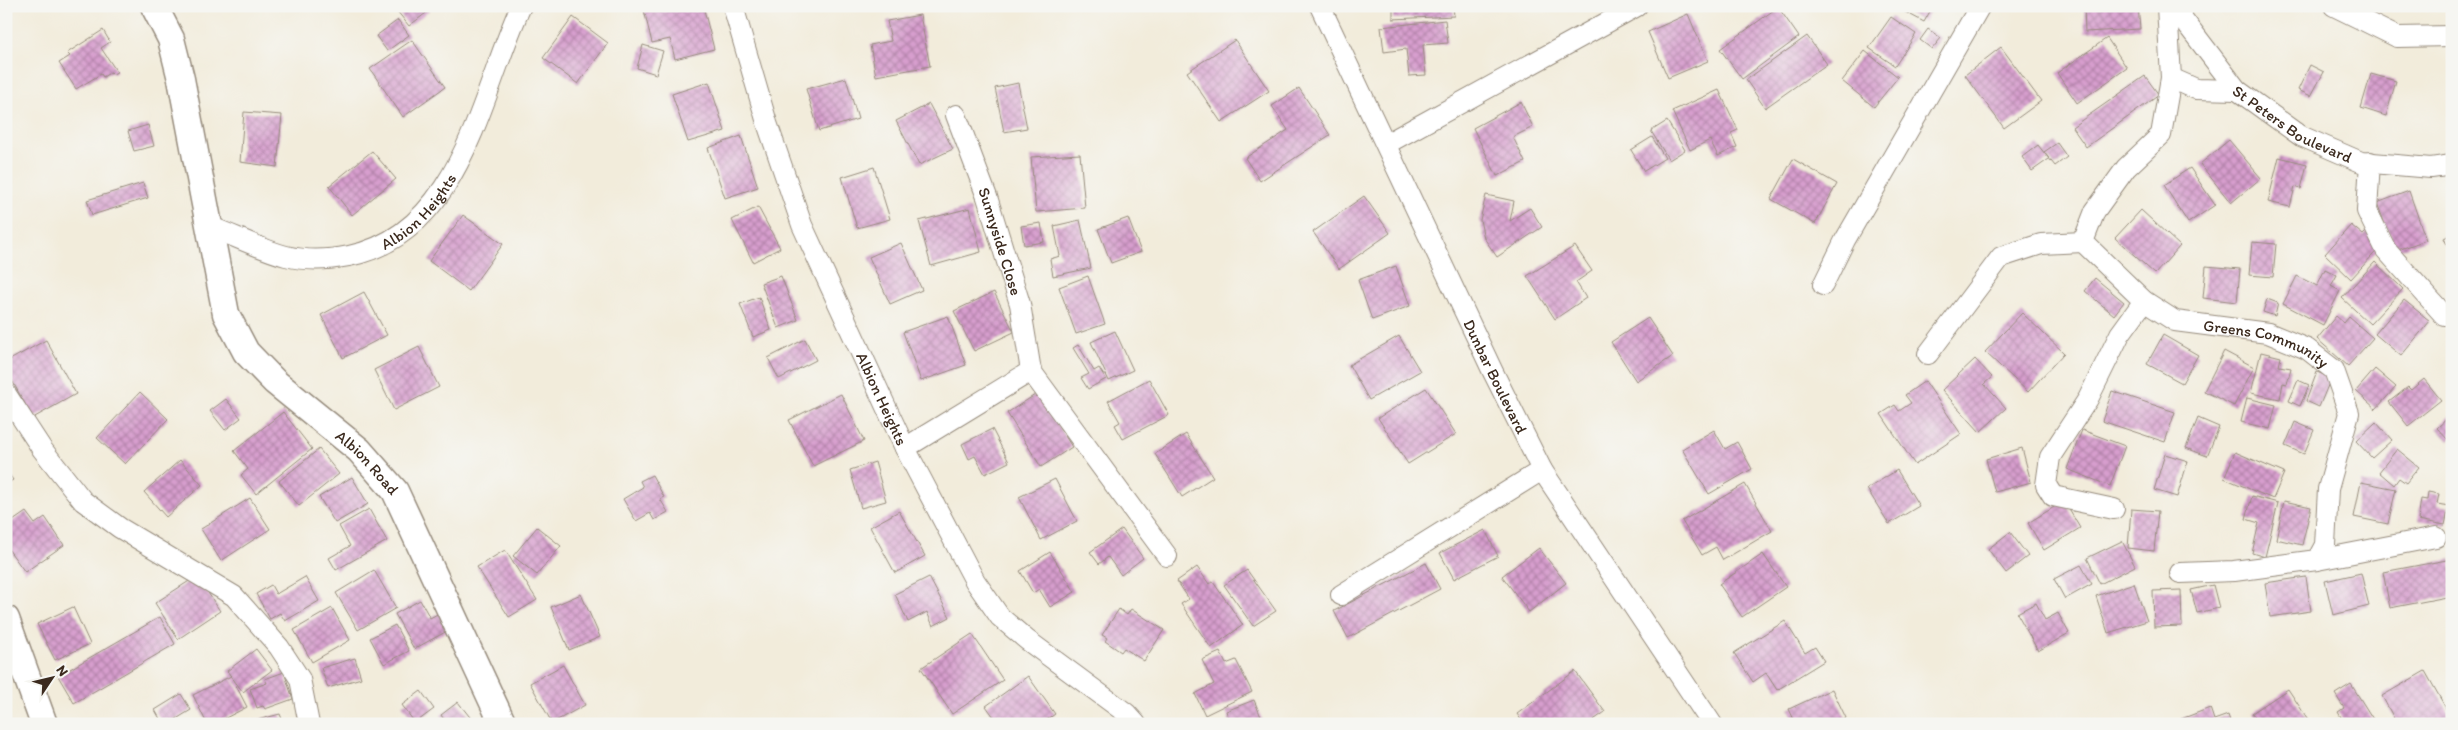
<svg xmlns="http://www.w3.org/2000/svg" width="2458" height="730" font-family="Itim,sans-serif">
<style>
.building{fill:url(#building-cross-hatch)}
.lines{fill:none;stroke-linecap:round;stroke-linejoin:round}
.minor-casing{stroke:#968b7c;stroke-width:22}
.tertiary-casing{stroke:#968b7c;stroke-width:29}
.minor{stroke:#fff;stroke-width:20}
.tertiary{stroke:#fff;stroke-width:26}
.labels{text-anchor:middle;dominant-baseline:central;stroke-width:5;stroke-linejoin:round;paint-order:stroke}
.street-label{font-size:16px;fill:#3b2a1e;stroke:#f6f6f2}
</style>
<defs>
<pattern id="building-cross-hatch" width="8" height="8" patternUnits="userSpaceOnUse" patternTransform="scale(1.25)"><rect width="8" height="8" fill="#d79ece"/><path d="M0 0l8 8M0 8l8-8" fill="none" stroke="#b081a7"/></pattern>
</defs>
<rect width="100%" height="100%" fill="#f6f6f2"/>
<filter id="ink" filterUnits="userSpaceOnUse"><feTurbulence type="fractalNoise" baseFrequency=".02" numOctaves="2"/><feDisplacementMap in="SourceGraphic" scale="10" xChannelSelector="R" yChannelSelector="G"/><feConvolveMatrix kernelMatrix="1 2 1 2 8 2 1 2 1" color-interpolation-filters="sRGB"/></filter>
<filter id="wash" filterUnits="userSpaceOnUse"><feTurbulence type="fractalNoise" baseFrequency=".0096" numOctaves="4" result="noise"/><feDisplacementMap in="SourceGraphic" scale="20" xChannelSelector="R" yChannelSelector="G"/><feGaussianBlur stdDeviation="1.12" result="paint"/><feColorMatrix in="noise" values="0 0 0 0 0 0 0 0 0 0 0 0 0 0 0 0 0 1.4 0 .05"/><feComposite in="paint" operator="in"/></filter>
<g filter="url(#wash)">
<rect width="100%" height="100%" fill="#f2ecdb"/>
<g id="blocks">
<!-- building -->
<g class="building">
<path d="M393,6H428L430,10L409,26Z"/>
<path d="M643,6H703L714,49L675,59L670,39L652,43Z"/>
<path d="M1393,6H1453L1454,16L1393,19Z"/>
<path d="M1894,6H1933L1924,22Z"/>
<path d="M2084,6H2138L2140,29L2085,32Z"/>
<path d="M1778,7L1799,37L1742,79L1720,49Z"/>
<path d="M1688,14L1708,61L1668,78L1648,32Z"/>
<path d="M920,15L930,66L876,76L870,45L891,41L887,21Z"/>
<path d="M573,17L608,43L578,84L543,58Z"/>
<path d="M1891,17L1916,34L1895,66L1869,48Z"/>
<path d="M398,20L409,35L387,51L376,36Z"/>
<path d="M1445,20L1448,43L1423,45L1426,75L1409,76L1406,49L1384,52L1381,27Z"/>
<path d="M1928,29L1941,38L1932,49L1920,40Z"/>
<path d="M103,30L110,42L101,48L117,72L113,74L111,72L103,77L101,74L76,89L59,63L70,56L67,53Z"/>
<path d="M1807,36L1827,64L1765,108L1746,80Z"/>
<path d="M2107,38L2127,68L2077,103L2057,73Z"/>
<path d="M412,40L445,87L403,117L370,69Z"/>
<path d="M1235,40L1269,91L1221,122L1187,72Z"/>
<path d="M643,45L663,51L656,74L637,68Z"/>
<path d="M2001,47L2041,101L2004,128L1965,75Z"/>
<path d="M1865,51L1898,77L1874,107L1842,81Z"/>
<path d="M2310,65L2324,72L2311,96L2298,90Z"/>
<path d="M2371,74L2396,81L2386,116L2361,108Z"/>
<path d="M2145,76L2159,95L2086,147L2072,127Z"/>
<path d="M846,78L858,119L819,131L806,89Z"/>
<path d="M709,82L725,131L688,142L672,94Z"/>
<path d="M1018,83L1027,128L1004,132L995,88Z"/>
<path d="M1299,88L1330,135L1260,181L1245,158L1288,130L1272,106Z"/>
<path d="M1719,90L1738,130L1731,133L1737,147L1718,156L1710,140L1690,150L1672,111Z"/>
<path d="M1521,102L1533,127L1513,137L1525,162L1497,176L1473,128Z"/>
<path d="M929,104L953,149L919,165L896,121Z"/>
<path d="M244,112L282,115L277,167L240,162Z"/>
<path d="M1667,121L1685,150L1669,160L1651,131Z"/>
<path d="M148,125L154,146L134,151L128,131Z"/>
<path d="M741,136L758,187L725,198L708,148Z"/>
<path d="M1652,137L1665,158L1644,171L1631,150Z"/>
<path d="M2229,140L2261,178L2231,203L2200,164Z"/>
<path d="M2057,143L2067,157L2055,166L2044,152Z"/>
<path d="M2038,145L2049,159L2032,171L2022,157Z"/>
<path d="M372,151L396,179L352,215L329,186Z"/>
<path d="M1080,154L1085,208L1036,212L1031,157Z"/>
<path d="M2279,157L2307,164L2301,189L2295,187L2290,207L2268,202Z"/>
<path d="M1793,159L1837,184L1815,224L1771,199Z"/>
<path d="M874,167L890,219L857,228L842,177Z"/>
<path d="M2190,168L2215,205L2188,223L2164,185Z"/>
<path d="M143,183L148,198L92,215L87,200Z"/>
<path d="M2409,191L2426,240L2395,251L2377,203Z"/>
<path d="M1486,195L1514,201L1510,221L1530,208L1542,227L1497,257L1484,238L1480,220Z"/>
<path d="M1364,196L1390,233L1339,269L1313,232Z"/>
<path d="M758,207L780,248L753,262L732,220Z"/>
<path d="M970,208L981,252L931,266L919,221Z"/>
<path d="M2141,210L2180,246L2155,274L2115,238Z"/>
<path d="M463,215L503,244L469,291L429,261Z"/>
<path d="M1128,218L1141,252L1111,263L1098,229Z"/>
<path d="M1080,220L1091,268L1053,276L1050,259L1060,256L1054,226Z"/>
<path d="M1041,223L1044,242L1024,245L1021,226Z"/>
<path d="M2351,225L2363,235L2367,231L2382,245L2351,279L2325,254Z"/>
<path d="M2452,234V256L2444,238Z"/>
<path d="M2252,242L2276,244L2273,277L2249,275Z"/>
<path d="M901,243L922,290L890,304L869,257Z"/>
<path d="M1575,246L1592,271L1576,282L1586,298L1555,319L1527,276Z"/>
<path d="M2375,262L2403,289L2370,324L2342,298Z"/>
<path d="M1396,266L1410,306L1372,320L1358,280Z"/>
<path d="M2206,266L2240,269L2237,302L2203,298Z"/>
<path d="M2325,269L2337,275L2331,286L2340,291L2323,325L2283,304L2297,276L2317,286Z"/>
<path d="M781,276L798,320L778,328L761,283Z"/>
<path d="M1088,276L1105,324L1076,334L1059,287Z"/>
<path d="M2095,278L2124,302L2114,315L2085,291Z"/>
<path d="M364,292L387,335L343,358L321,315Z"/>
<path d="M994,292L1014,332L974,351L954,311Z"/>
<path d="M759,297L771,330L753,337L740,304Z"/>
<path d="M2267,299L2278,303L2275,316L2263,312Z"/>
<path d="M2404,300L2430,321L2401,356L2375,334Z"/>
<path d="M2022,313L2064,353L2028,392L1985,352Z"/>
<path d="M948,316L966,365L921,381L903,332Z"/>
<path d="M2336,316L2344,323L2349,317L2373,338L2348,366L2317,339Z"/>
<path d="M1648,318L1673,356L1636,381L1611,342Z"/>
<path d="M1115,331L1133,370L1109,381L1091,342Z"/>
<path d="M2163,335L2198,355L2182,383L2147,364Z"/>
<path d="M1399,336L1420,371L1369,400L1349,365Z"/>
<path d="M805,339L816,360L779,379L768,358Z"/>
<path d="M46,340L76,394L33,418L6,370V362Z"/>
<path d="M1078,345L1094,371L1099,368L1106,379L1088,389L1081,378L1089,374L1073,348Z"/>
<path d="M419,347L439,387L394,410L374,370Z"/>
<path d="M2224,351L2254,367L2234,406L2204,391Z"/>
<path d="M2261,352L2281,357L2279,366L2291,368L2287,384L2283,383L2280,399L2251,393Z"/>
<path d="M1975,359L1992,377L1984,384L2006,408L1980,432L1942,390Z"/>
<path d="M2375,369L2396,387L2376,409L2356,391Z"/>
<path d="M2317,372L2331,378L2319,407L2306,401Z"/>
<path d="M1149,379L1169,415L1123,439L1115,425L1120,422L1108,401Z"/>
<path d="M2424,379L2441,400L2408,426L2389,402L2408,387L2411,390Z"/>
<path d="M2298,380L2309,385L2300,406L2289,401Z"/>
<path d="M1925,381L1961,434L1915,465L1881,414L1895,405L1899,411L1911,403L1905,395Z"/>
<path d="M1426,388L1456,434L1408,464L1378,418Z"/>
<path d="M2112,391L2175,412L2165,442L2102,421Z"/>
<path d="M140,392L168,419L125,464L97,438Z"/>
<path d="M1038,393L1072,447L1041,467L1007,413Z"/>
<path d="M841,394L864,441L813,466L789,420Z"/>
<path d="M2247,398L2276,405L2270,429L2241,422Z"/>
<path d="M226,399L241,418L225,430L210,411Z"/>
<path d="M283,412L312,449L256,494L241,475L248,469L234,451Z"/>
<path d="M2452,414V438L2449,441L2437,428Z"/>
<path d="M2198,418L2219,427L2207,456L2186,448Z"/>
<path d="M2295,422L2314,430L2304,454L2285,446Z"/>
<path d="M2376,422L2392,440L2372,458L2356,441Z"/>
<path d="M992,429L1009,462L985,474L975,456L969,459L962,444Z"/>
<path d="M1714,430L1725,449L1737,442L1752,469L1709,494L1682,449Z"/>
<path d="M2082,430L2125,446L2110,486L2067,469Z"/>
<path d="M1186,434L1213,477L1182,497L1155,454Z"/>
<path d="M2022,448L2031,482L1995,492L1986,459Z"/>
<path d="M319,449L339,474L299,506L279,481Z"/>
<path d="M2397,449L2419,467L2406,483L2399,478L2394,485L2379,472Z"/>
<path d="M2235,452L2284,473L2273,499L2224,478Z"/>
<path d="M2165,454L2188,461L2177,497L2154,490Z"/>
<path d="M180,460L202,485L166,517L144,492Z"/>
<path d="M875,462L886,501L861,508L850,470Z"/>
<path d="M6,470L13,480L6,484Z"/>
<path d="M1897,470L1919,506L1889,524L1867,489Z"/>
<path d="M652,475L664,497L660,499L668,512L654,520L650,513L636,521L623,499L643,487L640,481Z"/>
<path d="M352,477L368,504L335,523L319,497Z"/>
<path d="M1055,479L1077,521L1041,540L1019,497Z"/>
<path d="M2361,482L2396,489L2388,524L2354,517Z"/>
<path d="M1745,484L1772,531L1723,560L1716,547L1702,555L1682,521Z"/>
<path d="M2428,492L2439,494L2437,504L2449,506L2445,525L2418,520L2421,499L2427,500Z"/>
<path d="M2252,496L2278,503L2265,557L2252,553L2259,523L2246,519Z"/>
<path d="M250,498L270,529L221,561L201,529Z"/>
<path d="M2064,501L2080,528L2044,550L2028,523Z"/>
<path d="M2284,501L2311,507L2302,545L2276,539Z"/>
<path d="M369,509L387,541L336,570L329,558L350,546L339,526Z"/>
<path d="M2131,509L2158,511L2154,551L2128,548Z"/>
<path d="M899,511L925,556L895,573L870,527Z"/>
<path d="M26,512L35,524L45,517L64,545L25,572L6,546V519L10,523Z"/>
<path d="M537,527L561,546L537,575L513,556Z"/>
<path d="M1122,529L1143,558L1121,575L1108,557L1099,564L1090,552Z"/>
<path d="M1485,530L1498,556L1454,579L1440,553Z"/>
<path d="M2010,532L2028,556L2006,573L1988,549Z"/>
<path d="M2122,541L2135,566L2100,584L2087,558Z"/>
<path d="M1539,548L1566,583L1529,612L1502,576Z"/>
<path d="M505,550L537,600L509,617L477,567Z"/>
<path d="M1050,552L1075,592L1050,607L1039,589L1033,593L1020,571Z"/>
<path d="M1763,554L1786,587L1742,617L1719,584Z"/>
<path d="M2452,559V596L2390,608L2383,572Z"/>
<path d="M1426,563L1440,589L1348,638L1334,611Z"/>
<path d="M2081,565L2092,584L2065,599L2054,579Z"/>
<path d="M1197,567L1209,584L1213,582L1243,625L1211,648L1181,604L1189,599L1177,581Z"/>
<path d="M374,570L396,608L358,630L336,593Z"/>
<path d="M1247,570L1276,611L1253,626L1224,585Z"/>
<path d="M2361,573L2369,606L2333,615L2325,581Z"/>
<path d="M197,576L220,611L178,639L155,603Z"/>
<path d="M305,577L319,601L285,621L280,613L270,619L256,594L271,585L276,594Z"/>
<path d="M929,577L950,617L933,626L927,612L908,622L895,594Z"/>
<path d="M2306,577L2311,611L2270,617L2265,583Z"/>
<path d="M2134,583L2147,621L2108,633L2096,596Z"/>
<path d="M2213,585L2219,608L2197,613L2191,590Z"/>
<path d="M2181,590L2182,626L2154,627L2153,591Z"/>
<path d="M581,594L600,637L569,650L551,607Z"/>
<path d="M420,600L430,618L441,612L451,629L414,649L395,614Z"/>
<path d="M2036,603L2045,620L2058,613L2069,633L2038,651L2017,613Z"/>
<path d="M73,607L90,644L55,660L37,624Z"/>
<path d="M332,608L350,640L312,662L294,630Z"/>
<path d="M1119,609L1127,615L1131,609L1164,630L1144,661L1124,648L1121,652L1105,641L1107,638L1102,635Z"/>
<path d="M160,617L175,644L74,703L58,676Z"/>
<path d="M1785,621L1805,653L1815,647L1824,661L1777,690L1766,673L1753,682L1734,653Z"/>
<path d="M395,625L409,651L384,664L370,638Z"/>
<path d="M972,634L1003,680L952,714L921,668Z"/>
<path d="M256,649L272,670L243,692L227,671Z"/>
<path d="M1220,652L1226,664L1236,660L1252,692L1205,715L1195,694L1214,684L1202,660Z"/>
<path d="M355,658L361,678L328,688L321,668Z"/>
<path d="M563,665L585,705L552,723L530,683Z"/>
<path d="M1575,671L1605,712L1588,724H1524L1517,714Z"/>
<path d="M2425,671L2452,719V724H2397L2382,696Z"/>
<path d="M284,672L293,699L265,709L263,706L257,708L250,689L267,683L265,679Z"/>
<path d="M231,676L247,707L214,724H207L193,695Z"/>
<path d="M1028,676L1055,714L1041,724H999L986,706Z"/>
<path d="M2351,684L2376,724H2345L2338,712L2344,708L2335,694Z"/>
<path d="M1832,689L1846,718L1835,724H1796L1789,709Z"/>
<path d="M2288,689L2311,724H2259L2252,713Z"/>
<path d="M421,691L434,709L415,723L402,705Z"/>
<path d="M181,694L191,710L168,724H163L155,710Z"/>
<path d="M1254,700L1264,724H1226L1230,722L1226,711Z"/>
<path d="M458,702L473,721L470,724H458L456,721L447,724L441,715Z"/>
<path d="M2210,708L2214,720L2228,715L2231,724H2183L2181,719Z"/>
<path d="M280,714L284,724H246V723Z"/>
</g>
</g>
</g>
<g filter="url(#ink)">
<use href="#blocks" fill-opacity="0" stroke="#968b7c" stroke-width="1"/>
<g class="lines">
<!-- minor casing -->
<g class="minor-casing">
<g id="minor">
<path id="s1" d="M733,6L767,123L802,225L905,448L975,581L1000,617L1027,640L1126,713L1136,724"/>
<path id="s2" d="M1320,6L1493,372L1542,470L1712,724"/>
<path id="s3" d="M2167,6L2171,78L2161,135L2126,168L2095,211L2083,242L2144,301L2175,321L2268,333L2307,349L2334,370L2349,413L2328,489L2325,545L2317,560L2234,571L2180,573"/>
<path id="s4" d="M2173,6L2237,90L2301,136L2361,162L2431,168L2452,165"/>
<path d="M2334,6L2397,37L2452,36"/>
<path d="M2171,78L2196,89L2237,90"/>
<path id="s5" d="M956,115L987,197L1020,304L1031,371"/>
<path d="M1386,144L1637,6"/>
<path d="M2370,162L2367,211L2386,250L2444,315"/>
<path id="s6" d="M208,226C233,235 260,249 286,256C306,261 329,260 349,256C462,233 480,94 521,6"/>
<path d="M1823,285L1845,240L1980,6"/>
<path d="M1928,354L2001,257L2041,244L2083,242"/>
<path d="M6,394L42,449L83,501L120,528L234,596L279,647L300,679L309,724"/>
<path d="M905,448L1031,371L1167,556"/>
<path d="M2114,509L2053,496L2046,485L2050,457L2088,399L2120,334L2144,301"/>
<path d="M2317,560L2436,537"/>
<path d="M1341,595L1542,470"/>
</g>
</g>
<!-- tertiary casing -->
<g class="tertiary-casing">
<g id="tertiary">
<path id="s7" d="M154,6L171,39L181,79L226,314L246,352L275,382L359,450L395,491L503,724"/>
<path d="M6,619L44,724"/>
</g>
</g>
<!-- minor -->
<use href="#minor" class="minor"/>
<!-- tertiary -->
<use href="#tertiary" class="tertiary"/>
</g>
</g>
<g class="labels">
<!-- street labels -->
<g class="street-label">
<text stroke="none"><textPath href="#s4" startOffset="171">St Peters Boulevard</textPath></text>
<text stroke="none"><textPath href="#s6" startOffset="232">Albion Heights</textPath></text>
<text stroke="none"><textPath href="#s5" startOffset="134">Sunnyside Close</textPath></text>
<text stroke="none"><textPath href="#s3" startOffset="481">Greens Community</textPath></text>
<text stroke="none"><textPath href="#s2" startOffset="410">Dunbar Boulevard</textPath></text>
<text stroke="none"><textPath href="#s1" startOffset="421">Albion Heights</textPath></text>
<text stroke="none"><textPath href="#s7" startOffset="525">Albion Road</textPath></text>
</g>
</g>
<!-- margin -->
<rect width="2458" height="730" fill="none" stroke="#f6f6f2" stroke-width="25"/>
<!-- north arrow -->
<g transform="translate(52 678) rotate(55)" stroke="#f6f6f2" stroke-width="4" paint-order="stroke">
<path d="M0-4L9 19L0 12L-9 19Z" fill="#3b2a1e"/>
<text y="-8" font-size="14" font-weight="bold" text-anchor="middle" fill="#3b2a1e">N</text>
</g>
</svg>
